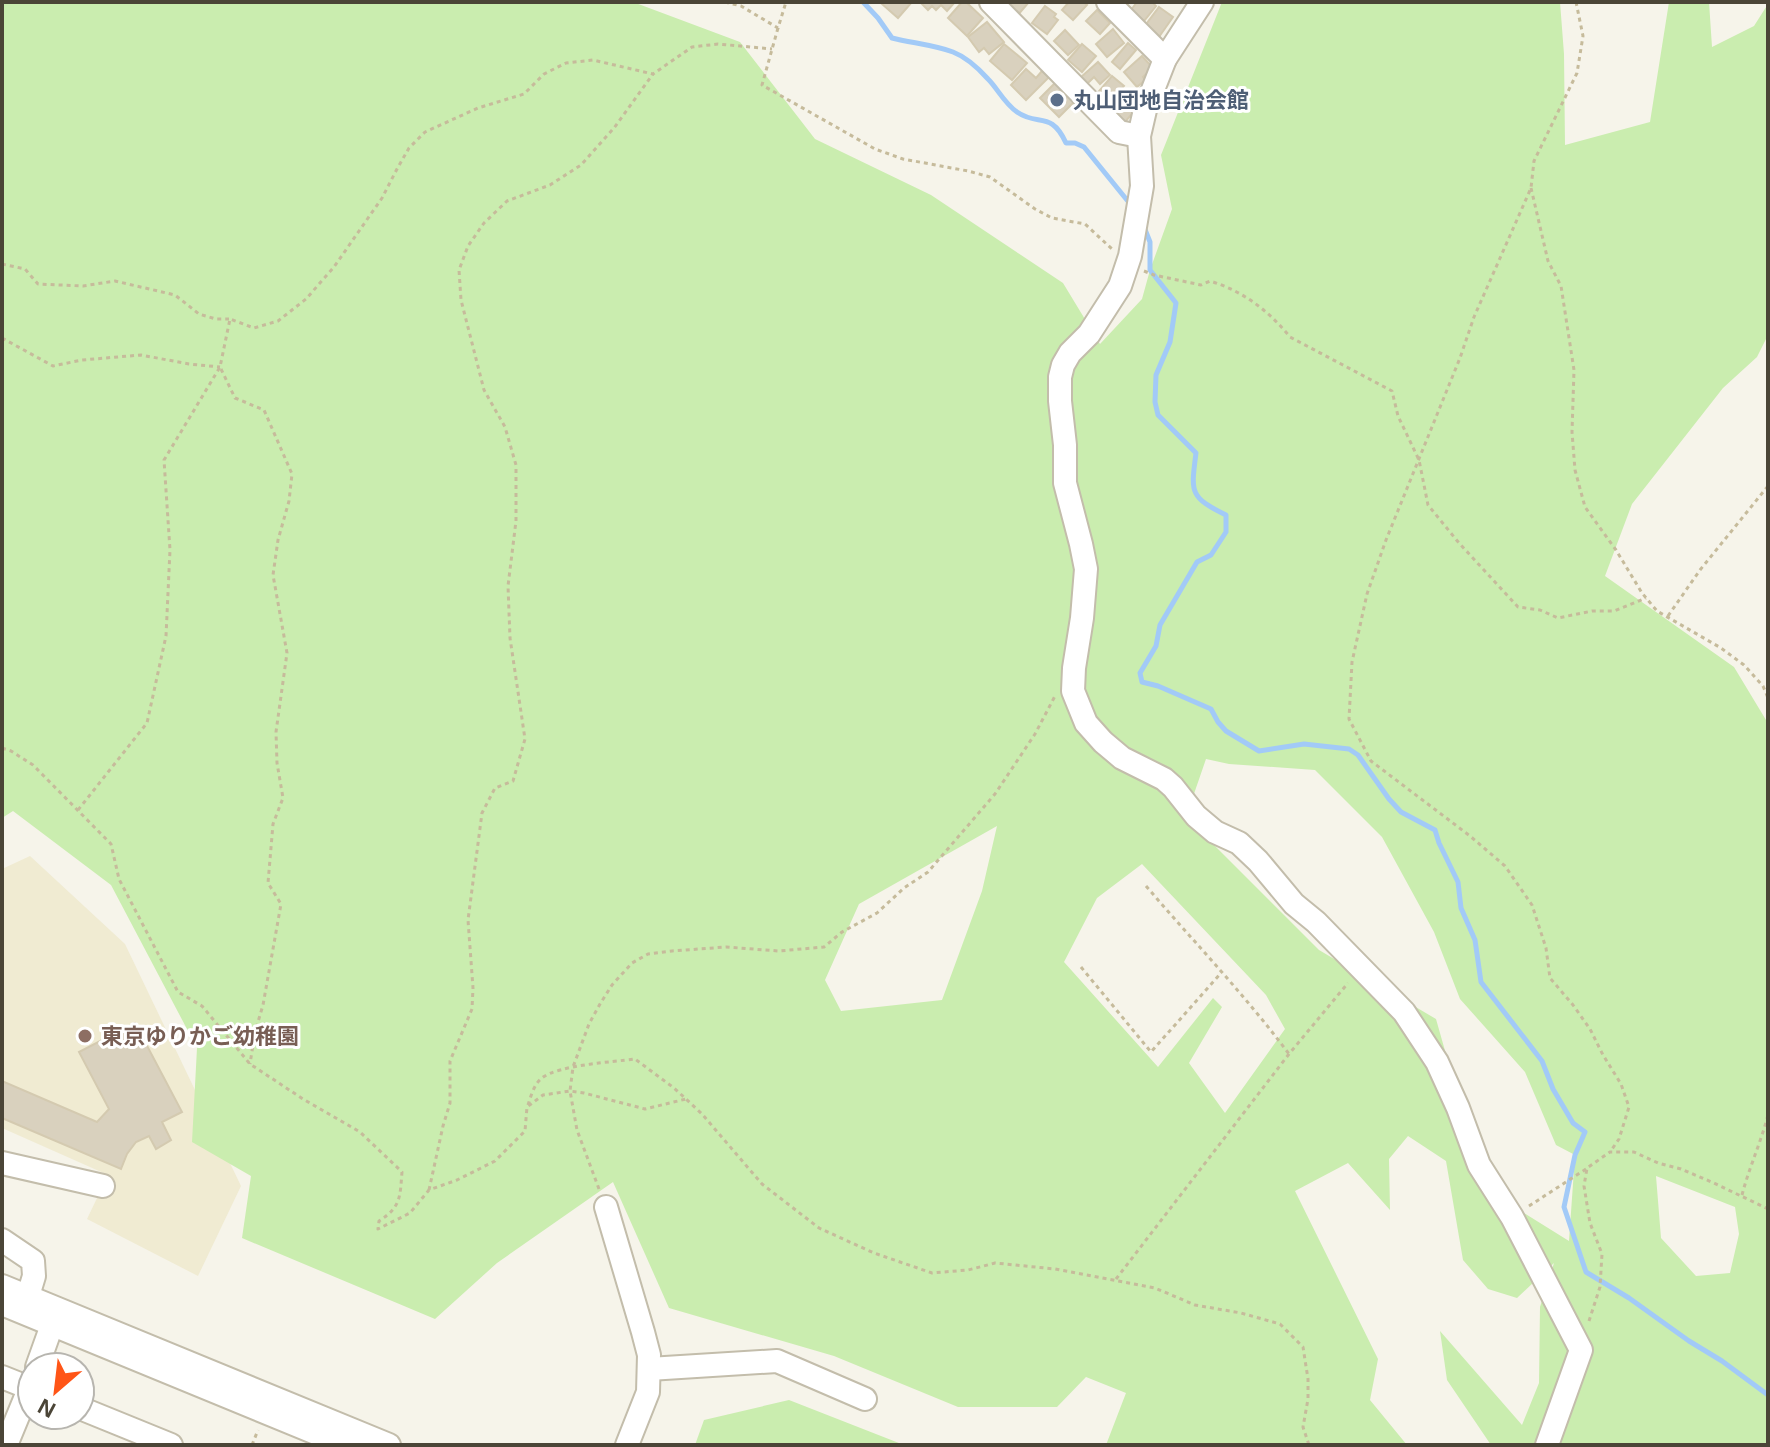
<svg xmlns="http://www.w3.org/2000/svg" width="1770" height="1447" font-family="Arial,'Noto Sans JP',sans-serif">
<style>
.education{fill:#f0ebd2}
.green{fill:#caedaf;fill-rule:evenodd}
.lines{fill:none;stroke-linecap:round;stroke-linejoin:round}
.stream{stroke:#a2caf7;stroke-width:5}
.building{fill:#d9d1be;stroke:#d4cab0;stroke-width:2}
.minor-casing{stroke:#c3bdab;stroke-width:26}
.path{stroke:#c6bb9b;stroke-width:3;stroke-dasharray:4 4;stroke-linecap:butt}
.minor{stroke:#fff;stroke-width:22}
.service-dot{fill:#5c6f8a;stroke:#fff;stroke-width:3}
.education-dot{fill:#8d6e63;stroke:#fff;stroke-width:3}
.labels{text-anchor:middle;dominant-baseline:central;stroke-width:6;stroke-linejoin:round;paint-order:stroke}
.service-label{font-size:22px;font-weight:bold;fill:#4e5e75;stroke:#fff;text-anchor:start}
.education-label{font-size:22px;font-weight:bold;fill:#785e54;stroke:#fff;text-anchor:start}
</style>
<rect width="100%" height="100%" fill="#f6f4ea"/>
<!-- education -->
<path class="education" d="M30,856L125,944L241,1186L198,1276L87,1219L108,1175L2,1128V869Z"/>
<!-- green -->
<g class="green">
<path d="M2,2H633L740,42L815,139L931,195L1063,283L1100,344L1142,299L1150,270L1172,209L1161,155L1222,2H1560L1564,54L1565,145L1650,122L1669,2H1709L1712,47L1754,26L1768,4V335L1757,357L1723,388L1632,504L1605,576L1734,667L1766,720L1768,725V1445H1491L1447,1380L1440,1331L1522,1425L1539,1383L1540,1307L1554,1263L1517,1298L1488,1289L1463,1260L1446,1161L1408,1136L1389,1159L1390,1210L1348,1163L1295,1191L1378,1359L1370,1400L1407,1445H1106L1126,1393L1086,1377L1057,1407H958L834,1356L669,1308L613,1182L497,1263L435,1319L242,1238L251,1176L192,1142L197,1048L111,885L13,811L2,818ZM1206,759L1229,764L1315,770L1382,837L1434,932L1460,999L1525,1072L1556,1145L1575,1155L1569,1241L1484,1188L1436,1019L1319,950L1186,817ZM997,826L982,891L942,1000L841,1011L825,980L859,904ZM1142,864L1266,995L1285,1029L1225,1113L1189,1063L1222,1007L1213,998L1158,1067L1064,962L1097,898ZM1656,1176L1735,1207L1739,1234L1730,1273L1696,1276L1661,1238Z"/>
<path d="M789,1400L904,1445H695L704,1420Z"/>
</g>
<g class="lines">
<!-- stream -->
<g class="stream">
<path d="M863,2L878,18L892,38C912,43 934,45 953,52C966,57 979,69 988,79C998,89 1004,103 1017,112C1038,127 1051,110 1066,143H1075L1084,147L1131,205"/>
<path d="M1144,227L1150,242V270L1176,303L1170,342L1156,375L1155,402L1158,415L1196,453C1191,492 1189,497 1226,515V532L1211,555L1197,562L1160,625L1156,646L1140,673L1142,682L1158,686L1211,709L1218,722L1226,731L1259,751L1304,744L1349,749L1358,755L1389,799L1401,812L1435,830L1439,843L1458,882L1461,908L1475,940L1481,982L1542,1061L1553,1089L1573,1123L1585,1132L1575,1155L1564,1207L1586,1272L1629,1298L1689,1341L1722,1361L1768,1395"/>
</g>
</g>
<!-- building -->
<g class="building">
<path d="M884,2H912L898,18L882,4Z"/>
<path d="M920,2H955L947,11L941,5L936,10L932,6L928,10Z"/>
<path d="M962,2H966L983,18L967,36L948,18Z"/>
<path d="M1000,2H1029L1017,16Z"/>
<path d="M1069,2H1083L1087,5L1073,20L1062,10Z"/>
<path d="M1137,2H1152L1156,6L1144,21L1131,10Z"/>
<path d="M1045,6L1056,14L1054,17L1058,20L1047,34L1032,23Z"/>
<path d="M1159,7L1173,17L1159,37L1144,27Z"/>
<path d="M1097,10L1110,23L1100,34L1086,21Z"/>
<path d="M987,22L1004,42L989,54L984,48L979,52L968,37Z"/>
<path d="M1113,29L1124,43L1107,57L1096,44Z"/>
<path d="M1065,30L1079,45L1068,55L1054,41Z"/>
<path d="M1128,43L1136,50L1120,69L1112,62Z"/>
<path d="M1004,44L1027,63L1012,80L990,61Z"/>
<path d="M1082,44L1096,56L1082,72L1068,60Z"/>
<path d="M1142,56L1153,68L1143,77L1145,80L1137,87L1124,72Z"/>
<path d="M1098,62L1110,75L1100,84L1094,77L1087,84L1081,77Z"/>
<path d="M1026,69L1036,78L1042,71L1049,77L1026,100L1011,85Z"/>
<path d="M1112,76L1124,86L1107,107L1095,96Z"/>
<path d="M1055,83L1074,102L1059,117L1040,98Z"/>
<path d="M1121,95L1137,108L1125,122L1110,110Z"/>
<path d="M135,1023L182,1112L162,1122L171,1140L156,1149L149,1136L136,1142L127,1154L121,1169L2,1118V1081L97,1122L109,1109L79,1052Z"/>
</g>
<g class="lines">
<!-- minor casing -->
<g class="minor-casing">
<g id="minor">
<path d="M991,2L1119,132L1139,136"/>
<path d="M1108,2L1165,59"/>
<path d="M1202,2L1165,59L1145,110L1139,136L1142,186L1130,256L1120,286L1089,334L1070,353L1063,365L1060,377V401L1065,445V483L1081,544L1086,569L1082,618L1074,668L1073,691L1086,723L1103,742L1122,758L1164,779L1173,787L1196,816L1215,832L1239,843L1258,861L1294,904L1316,922L1404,1012L1437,1062L1458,1108L1479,1165L1512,1217L1581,1350L1547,1445"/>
<path d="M2,1163L103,1186"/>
<path d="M606,1207L643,1332L649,1355L648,1392L627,1445"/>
<path d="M2,1240L33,1261L34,1276L28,1296"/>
<path d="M2,1286L389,1445"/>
<path d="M2,1304L345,1445"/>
<path d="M37,1367L52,1325"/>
<path d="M649,1369L777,1361L865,1399"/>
<path d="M2,1377L32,1389"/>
<path d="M80,1408L171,1445"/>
<path d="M6,1445L32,1382"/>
</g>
</g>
<!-- path -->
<g class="path">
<path d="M725,2L741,6L778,28L786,2"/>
<path d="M1576,2L1583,36L1577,73L1534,161L1531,188L1474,317L1460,358L1386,540L1367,594L1352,662L1349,719L1371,761L1470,836L1505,866L1532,905L1546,948L1550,978L1573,1005L1590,1029L1603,1055L1621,1084L1629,1107L1619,1139L1610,1152"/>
<path d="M778,28L762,85L875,149L903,159L968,171L990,177L1035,209L1052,218L1085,224L1112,249"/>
<path d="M1531,188L1548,261L1561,286L1574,370L1572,432L1575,470L1585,507L1616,550L1642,593L1657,611L1721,648L1744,665L1763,686L1768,698"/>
<path d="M2,264L25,269L38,284L83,286L115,281L175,295L199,314L216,319H229"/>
<path d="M1144,271L1154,275L1201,285L1210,281C1243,291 1269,311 1290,337L1392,391L1398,416L1419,460L1428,505L1459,543L1518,607L1540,610L1558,618L1592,611H1614L1646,598"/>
<path d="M2,338L53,366L82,360L141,355L189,364L220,367"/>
<path d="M221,369L235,398L264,410L292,474L289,501L278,540L273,575L287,653L276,732L277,763L283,798L273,824L268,883L281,904L263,1005L255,1032L250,1064"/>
<path d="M1668,616L1700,570L1768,486"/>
<path d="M2,748L11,751L33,765L111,844L119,879L178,992L202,1006L250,1064L303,1099L360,1132L402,1172C400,1197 401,1207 379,1221L378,1229L410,1213L429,1190L457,1180L495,1161L525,1131L527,1107L543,1095L570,1091L584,1093L645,1109L686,1099"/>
<path d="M78,810L147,723L166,636L170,550L164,460L220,367L230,319L254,328L278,321L306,299L334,267L382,198L397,169L409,148L425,132L478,108L524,94L544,74L566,63L593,60L653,74L692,47L718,44L772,49"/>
<path d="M1146,886C1194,942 1245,995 1289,1054"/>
<path d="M1081,967L1151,1052L1221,973"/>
<path d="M528,1105C531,1096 534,1084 542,1078C558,1065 613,1062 635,1059L674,1088L686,1099L702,1114L762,1184L819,1228L874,1253L932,1273L968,1270L995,1263L1055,1269L1155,1288L1195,1305L1241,1313L1280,1324L1303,1347L1308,1379V1399L1303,1427L1309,1445"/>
<path d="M599,1189L577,1130L570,1091L573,1067L589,1024L600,1004L612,985L632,963L648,954L672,951L726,947L779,951L824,947L842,932L877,913L904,888L928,872L995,794L1035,734L1055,696"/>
<path d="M429,1190L443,1126L450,1103V1061L472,1009L473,988L468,920L482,813L495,788L513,781L525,739L510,638L508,586L516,521V465L505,427L484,390L461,300L459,270L468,246L484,223L507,201L550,185L581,165L614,128L653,74"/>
<path d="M1742,1195C1749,1168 1761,1142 1768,1115"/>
<path d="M1529,1206L1586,1169"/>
<path d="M1116,1279L1289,1054L1348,983"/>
<path d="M1589,1321L1600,1287L1602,1254L1590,1223L1584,1186L1587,1168L1610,1152H1634L1658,1163L1681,1169L1714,1183L1768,1209"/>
<path d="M252,1445L258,1430"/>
</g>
<!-- minor -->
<use href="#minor" class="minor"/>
</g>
<!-- markers -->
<circle class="service-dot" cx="1057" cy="100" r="8"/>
<circle class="education-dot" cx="85" cy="1036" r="8"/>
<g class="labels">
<!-- service labels -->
<g class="service-label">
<text x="1073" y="100">丸山団地自治会館</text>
</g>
<!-- education labels -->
<g class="education-label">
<text x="101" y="1036">東京ゆりかご幼稚園</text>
</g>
</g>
<!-- border -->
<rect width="1770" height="1447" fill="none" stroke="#4b4537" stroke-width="8"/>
<!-- north arrow -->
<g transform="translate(56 1391) rotate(208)"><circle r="38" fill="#ffffff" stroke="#b7b5af" stroke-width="2"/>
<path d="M0-6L14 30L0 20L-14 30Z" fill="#ff5517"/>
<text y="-12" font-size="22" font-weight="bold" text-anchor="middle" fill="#4b4537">N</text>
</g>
</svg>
